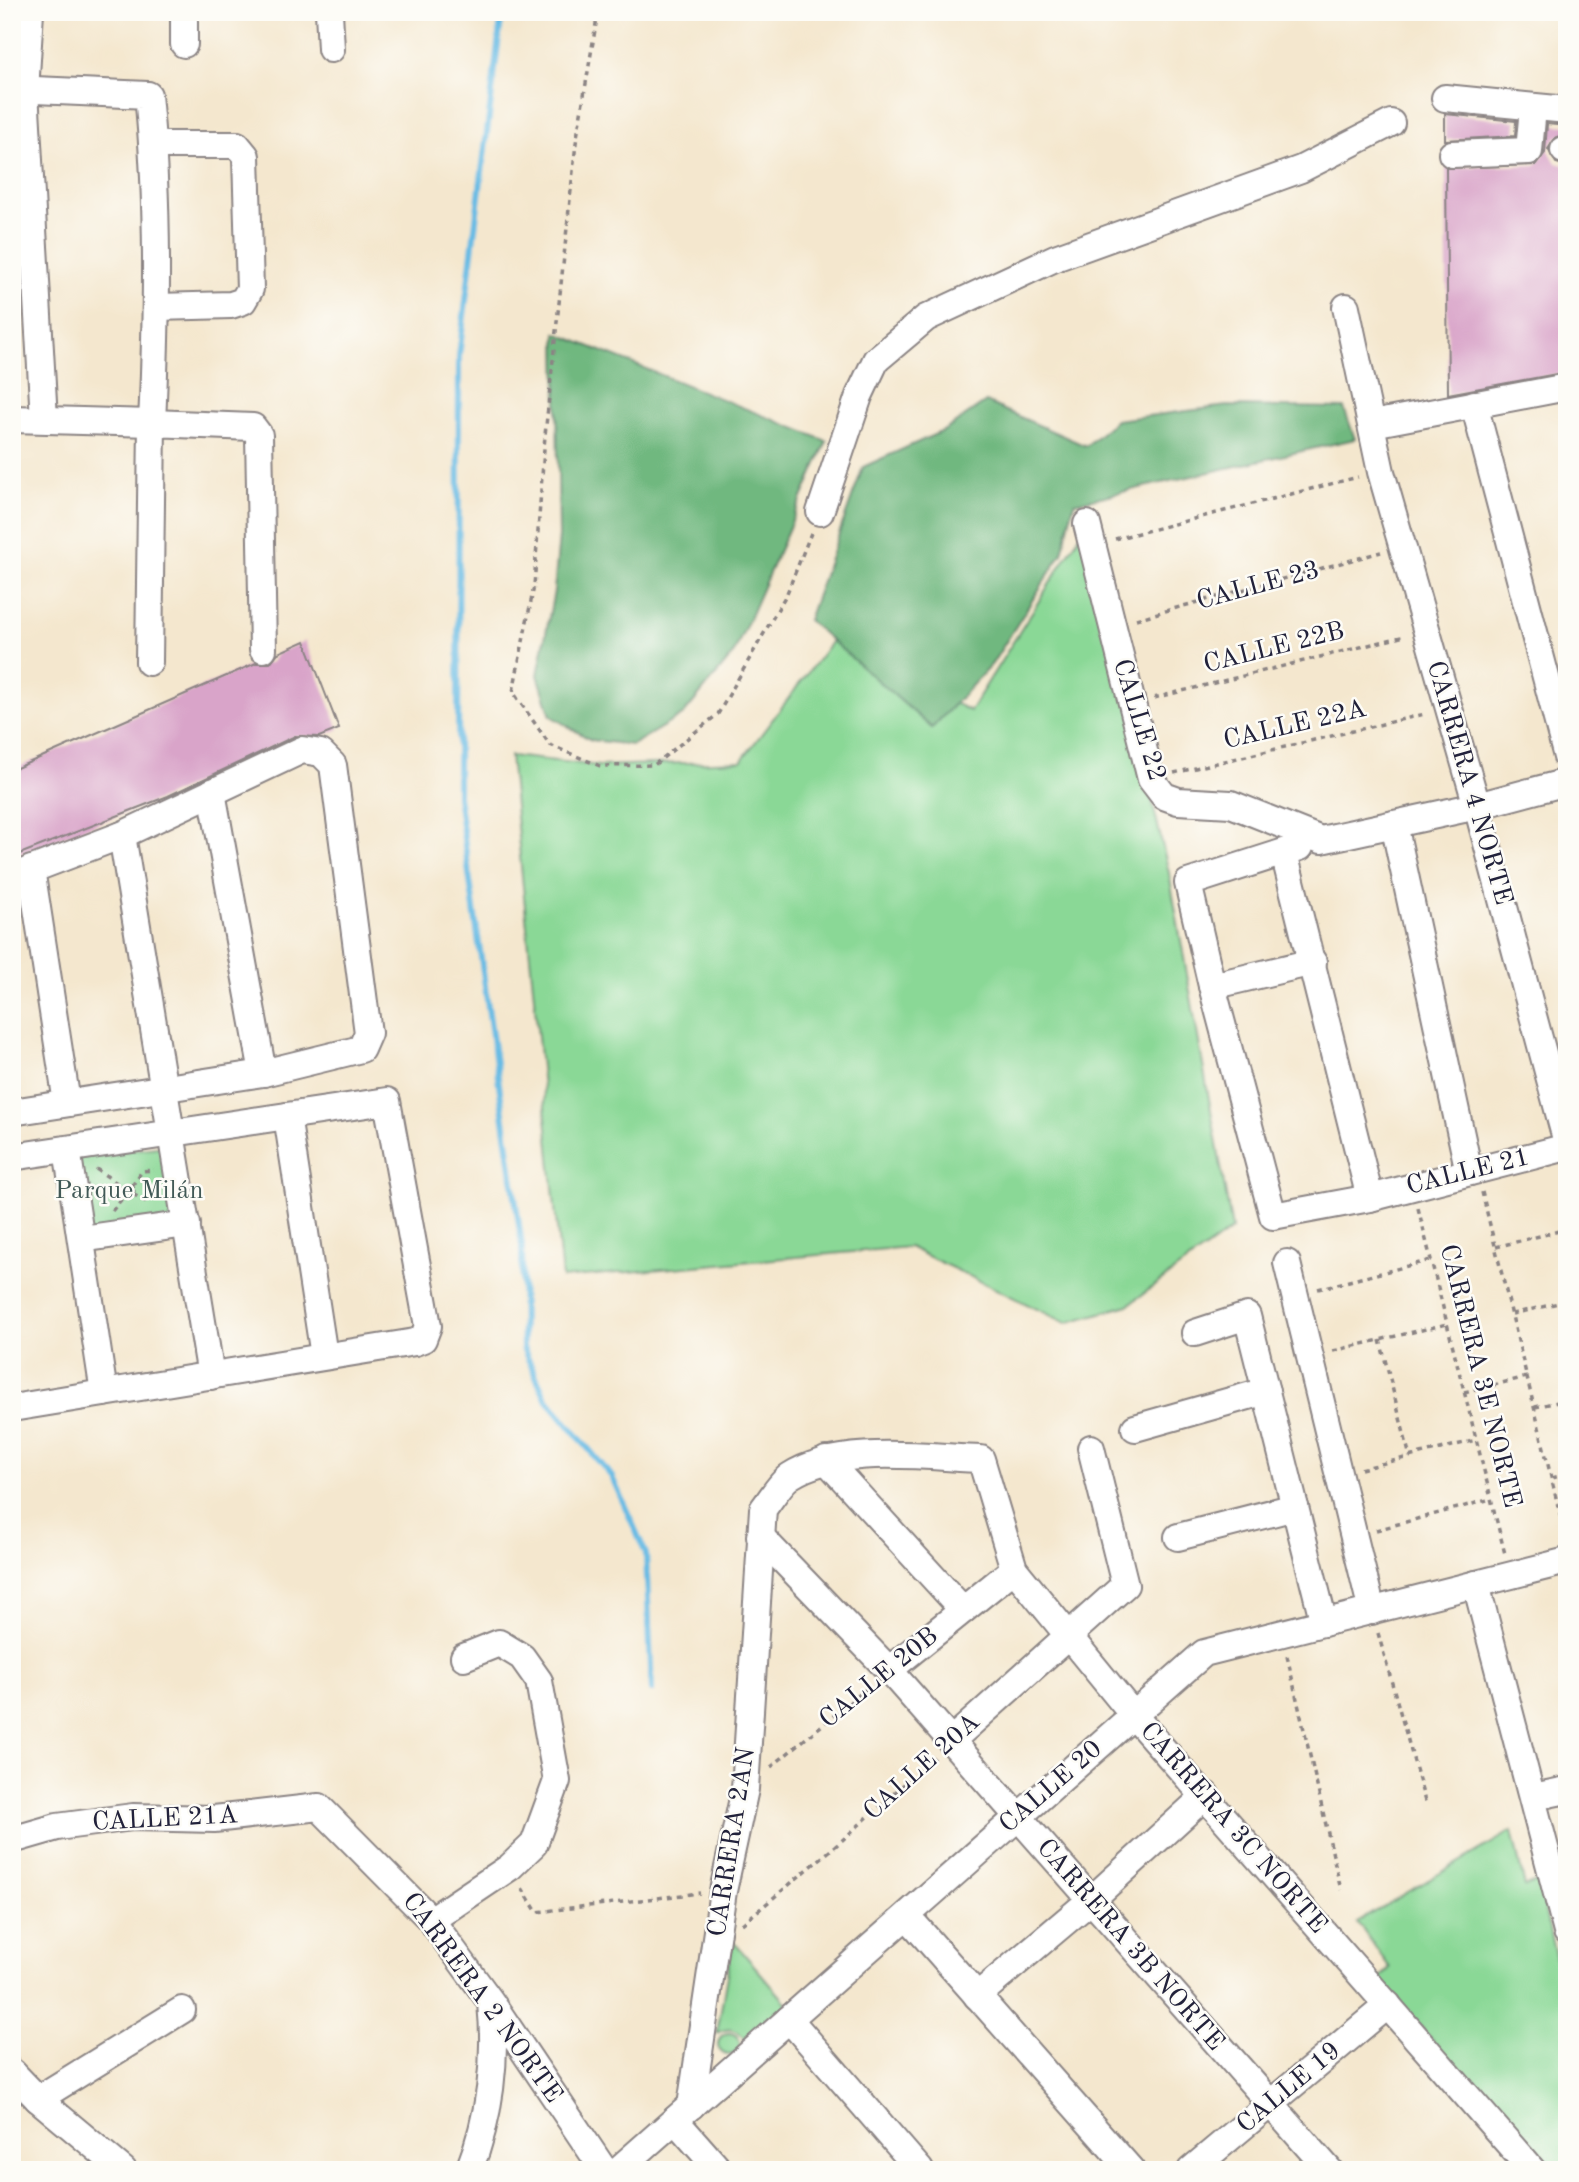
<svg xmlns="http://www.w3.org/2000/svg" width="1579" height="2182" font-family="'Old Standard TT',serif">
<style>
.green{fill:#8ad896;stroke:#567d68;stroke-width:2}
.forest{fill:#6fb87f;stroke:#486d5d;stroke-width:2}
.lines{fill:none;stroke-linecap:round;stroke-linejoin:round}
.stream{stroke:#68bbe4;stroke-width:6}
.building{fill:#d9a4c9}
.minor-casing{stroke:#8b8484;stroke-width:30}
.path{stroke:#8b8484;stroke-width:3.5;stroke-dasharray:5 5;stroke-linecap:butt}
.minor{stroke:#fff;stroke-width:26}
.labels{text-anchor:middle;dominant-baseline:central;stroke-width:5;stroke-linejoin:round;paint-order:stroke}
.street-label{font-size:26px;fill:#22223b;stroke:#fdfcf7}
.park-label{font-size:26px;fill:#415956;stroke:#fdfcf7}
</style>
<rect width="100%" height="100%" fill="#fdfcf7"/>
<filter id="ink" filterUnits="userSpaceOnUse"><feTurbulence type="fractalNoise" baseFrequency=".0143" numOctaves="2"/><feDisplacementMap in="SourceGraphic" scale="14" xChannelSelector="R" yChannelSelector="G"/><feConvolveMatrix kernelMatrix="1 2 1 2 8 2 1 2 1" color-interpolation-filters="sRGB"/></filter>
<filter id="wash" filterUnits="userSpaceOnUse"><feTurbulence type="fractalNoise" baseFrequency=".00686" numOctaves="4" result="noise"/><feDisplacementMap in="SourceGraphic" scale="28" xChannelSelector="R" yChannelSelector="G"/><feGaussianBlur stdDeviation="1.57" result="paint"/><feColorMatrix in="noise" values="0 0 0 0 0 0 0 0 0 0 0 0 0 0 0 0 0 1.4 0 .05"/><feComposite in="paint" operator="in"/></filter>
<g filter="url(#wash)">
<rect width="100%" height="100%" fill="#f4e7ce"/>
<!-- green -->
<g class="green">
<path d="M1087,524L1169,873L1232,1229L1128,1305L1066,1323L909,1247L562,1278L510,756L600,766L741,761L832,641L970,711Z"/>
<path d="M166,1146L180,1225L88,1238L77,1156Z"/>
<path d="M1512,1831L1525,1887L1538,1881L1567,2007V2170H1545L1379,1979L1390,1968L1357,1922Z"/>
<path d="M733,1941L790,2007L744,2049L745,2038C735,2029 729,2027 717,2033Z"/>
<circle cx="729" cy="2044" r="11"/>
</g>
<!-- forest -->
<g class="forest">
<path d="M556,333L827,441L734,653L684,714L632,745L591,740L551,716L538,675L554,591L559,536Z"/>
<path d="M986,402L1086,446L1116,420L1227,406L1344,408L1355,439L1074,503L1062,553L992,664L932,728L808,620L863,467L945,430Z"/>
</g>
<g class="lines">
<!-- stream -->
<path class="stream" d="M502,12L459,356L458,796L522,1246L523,1348L546,1398L612,1477L646,1554L652,1690"/>
</g>
<g id="blocks">
<!-- building -->
<g class="building">
<path d="M1445,114L1516,121L1515,136L1445,140Z"/>
<path d="M1547,124L1567,126V134L1556,137L1548,149L1556,163L1567,166V372L1448,394L1446,168L1536,165L1545,153Z"/>
<path d="M305,641L339,729L319,737L295,736L168,796L12,857V770L256,663H270L278,653Z"/>
</g>
</g>
</g>
<g filter="url(#ink)">
<use href="#blocks" fill-opacity="0" stroke="#8b8484" stroke-width="2"/>
<g class="lines">
<!-- minor casing -->
<g class="minor-casing">
<g id="minor">
<path d="M30,12L25,91L44,419"/>
<path d="M329,12L331,49"/>
<path d="M184,44V12"/>
<path d="M12,89L148,95C159,204 157,313 152,423L12,419"/>
<path d="M1445,98L1567,110"/>
<path d="M153,145H237L246,156L250,289L243,301L231,305L157,307"/>
<path d="M1564,150H1567"/>
<path d="M1452,154L1529,151L1533,108"/>
<path d="M1346,307L1381,472L1477,806L1567,1143"/>
<path d="M1474,404L1567,757"/>
<path d="M1372,424L1567,387"/>
<path d="M820,512L859,396L876,360L926,318L1055,258L1301,169L1391,123"/>
<path d="M1087,524L1151,779L1164,796L1178,801L1231,804L1321,840L1477,806L1567,782"/>
<path d="M149,662L152,423L253,427L259,435L263,649"/>
<path d="M212,792L263,1073"/>
<path d="M1394,824L1469,1172"/>
<path d="M122,835L211,1376"/>
<path d="M1300,847L1188,883L1212,986L1313,962"/>
<path d="M1284,853L1370,1198"/>
<path d="M31,869L67,1103"/>
<path d="M12,877L122,835L302,750L321,753L333,765L368,1033L361,1049L263,1073L12,1112"/>
<path d="M1212,986L1273,1216L1370,1198L1567,1147"/>
<path d="M287,1116L324,1356"/>
<path d="M67,1149L104,1393"/>
<path d="M12,1157L387,1101L428,1326L423,1339L415,1342L12,1408"/>
<path d="M81,1239L187,1224"/>
<path d="M1287,1263L1372,1611"/>
<path d="M1195,1333L1247,1316L1324,1623"/>
<path d="M1135,1428L1266,1391"/>
<path d="M826,1460L963,1610"/>
<path d="M760,1536L889,1670L1329,2170"/>
<path d="M1178,1537L1295,1507"/>
<path d="M1476,1584L1567,1932"/>
<path d="M889,1670L1014,1569"/>
<path d="M951,1741L1125,1585L1091,1448"/>
<path d="M1533,1797L1567,1790"/>
<path d="M12,1840L57,1827L133,1817L214,1819L319,1807L431,1920L491,2002L604,2170"/>
<path d="M907,1916L1131,2170"/>
<path d="M431,1920L510,1867L534,1844L557,1781L539,1681L522,1657L499,1643L464,1657"/>
<path d="M977,1996L1091,1900L1206,1795"/>
<path d="M789,2019L920,2170"/>
<path d="M12,2072L38,2099L182,2010"/>
<path d="M38,2099L123,2170"/>
<path d="M691,2106L723,1891L745,1789L763,1509C771,1499 780,1483 790,1476C839,1444 925,1457 981,1459L1014,1569L1134,1716L1532,2170"/>
<path d="M675,2120L719,2170"/>
<path d="M469,2170C490,2118 497,2059 491,2003"/>
<path d="M618,2170L1204,1653L1567,1561"/>
<path d="M1191,2170L1388,2005"/>
</g>
</g>
<!-- path -->
<g class="path">
<path d="M598,12L576,143L545,435L534,586L513,692L550,745L600,766L654,765L718,714L787,593L811,533"/>
<path d="M1115,539L1358,477"/>
<path d="M1136,619L1381,552"/>
<path d="M1154,698L1405,636"/>
<path d="M1174,773L1425,714"/>
<path d="M96,1169L123,1187"/>
<circle cx="128" cy="1190" r="6"/>
<path d="M132,1186L142,1171L154,1170"/>
<path d="M1482,1192L1566,1539"/>
<path d="M133,1194L149,1204"/>
<path d="M1418,1208L1505,1554"/>
<path d="M112,1211L125,1195"/>
<path d="M1496,1247L1567,1229"/>
<path d="M1318,1289L1431,1260"/>
<path d="M1512,1314L1567,1301"/>
<path d="M1380,1340L1410,1457"/>
<path d="M1333,1351L1447,1324"/>
<path d="M1464,1392L1527,1377"/>
<path d="M1535,1407L1567,1400"/>
<path d="M1361,1469L1476,1440"/>
<path d="M1552,1478L1567,1474"/>
<path d="M1376,1530L1491,1499"/>
<path d="M1378,1633L1426,1805"/>
<path d="M1287,1656L1341,1890"/>
<path d="M771,1767L871,1685"/>
<path d="M522,1888L537,1912L700,1893"/>
<path d="M742,1924L838,1844L934,1757"/>
</g>
<!-- minor -->
<use href="#minor" class="minor"/>
</g>
</g>
<g class="labels">
<!-- street labels -->
<g class="street-label">
<text transform="translate(1258 586) rotate(-15)">CALLE 23</text>
<text transform="translate(1274 648) rotate(-14)">CALLE 22B</text>
<text transform="translate(1139 720) rotate(73)">CALLE 22</text>
<text transform="translate(1295 725) rotate(-13)">CALLE 22A</text>
<text transform="translate(1469 783) rotate(74)">CARRERA 4 NORTE</text>
<text transform="translate(1468 1172) rotate(-14)">CALLE 21</text>
<text transform="translate(1480 1376) rotate(76)">CARRERA 3E NORTE</text>
<text transform="translate(879 1678) rotate(-39)">CALLE 20B</text>
<text transform="translate(922 1767) rotate(-42)">CALLE 20A</text>
<text transform="translate(1051 1787) rotate(-41)">CALLE 20</text>
<text transform="translate(165 1819) rotate(-3)">CALLE 21A</text>
<text transform="translate(1233 1828) rotate(49)">CARRERA 3C NORTE</text>
<text transform="translate(732 1842) rotate(-81)">CARRERA 2AN</text>
<text transform="translate(1130 1945) rotate(49)">CARRERA 3B NORTE</text>
<text transform="translate(482 1998) rotate(54)">CARRERA 2 NORTE</text>
<text transform="translate(1289 2088) rotate(-40)">CALLE 19</text>
</g>
<!-- park labels -->
<g class="park-label">
<text x="129" y="1191">Parque Milán</text>
</g>
</g>
<!-- margin -->
<rect width="1579" height="2182" fill="none" stroke="#fdfcf7" stroke-width="42"/>
</svg>
